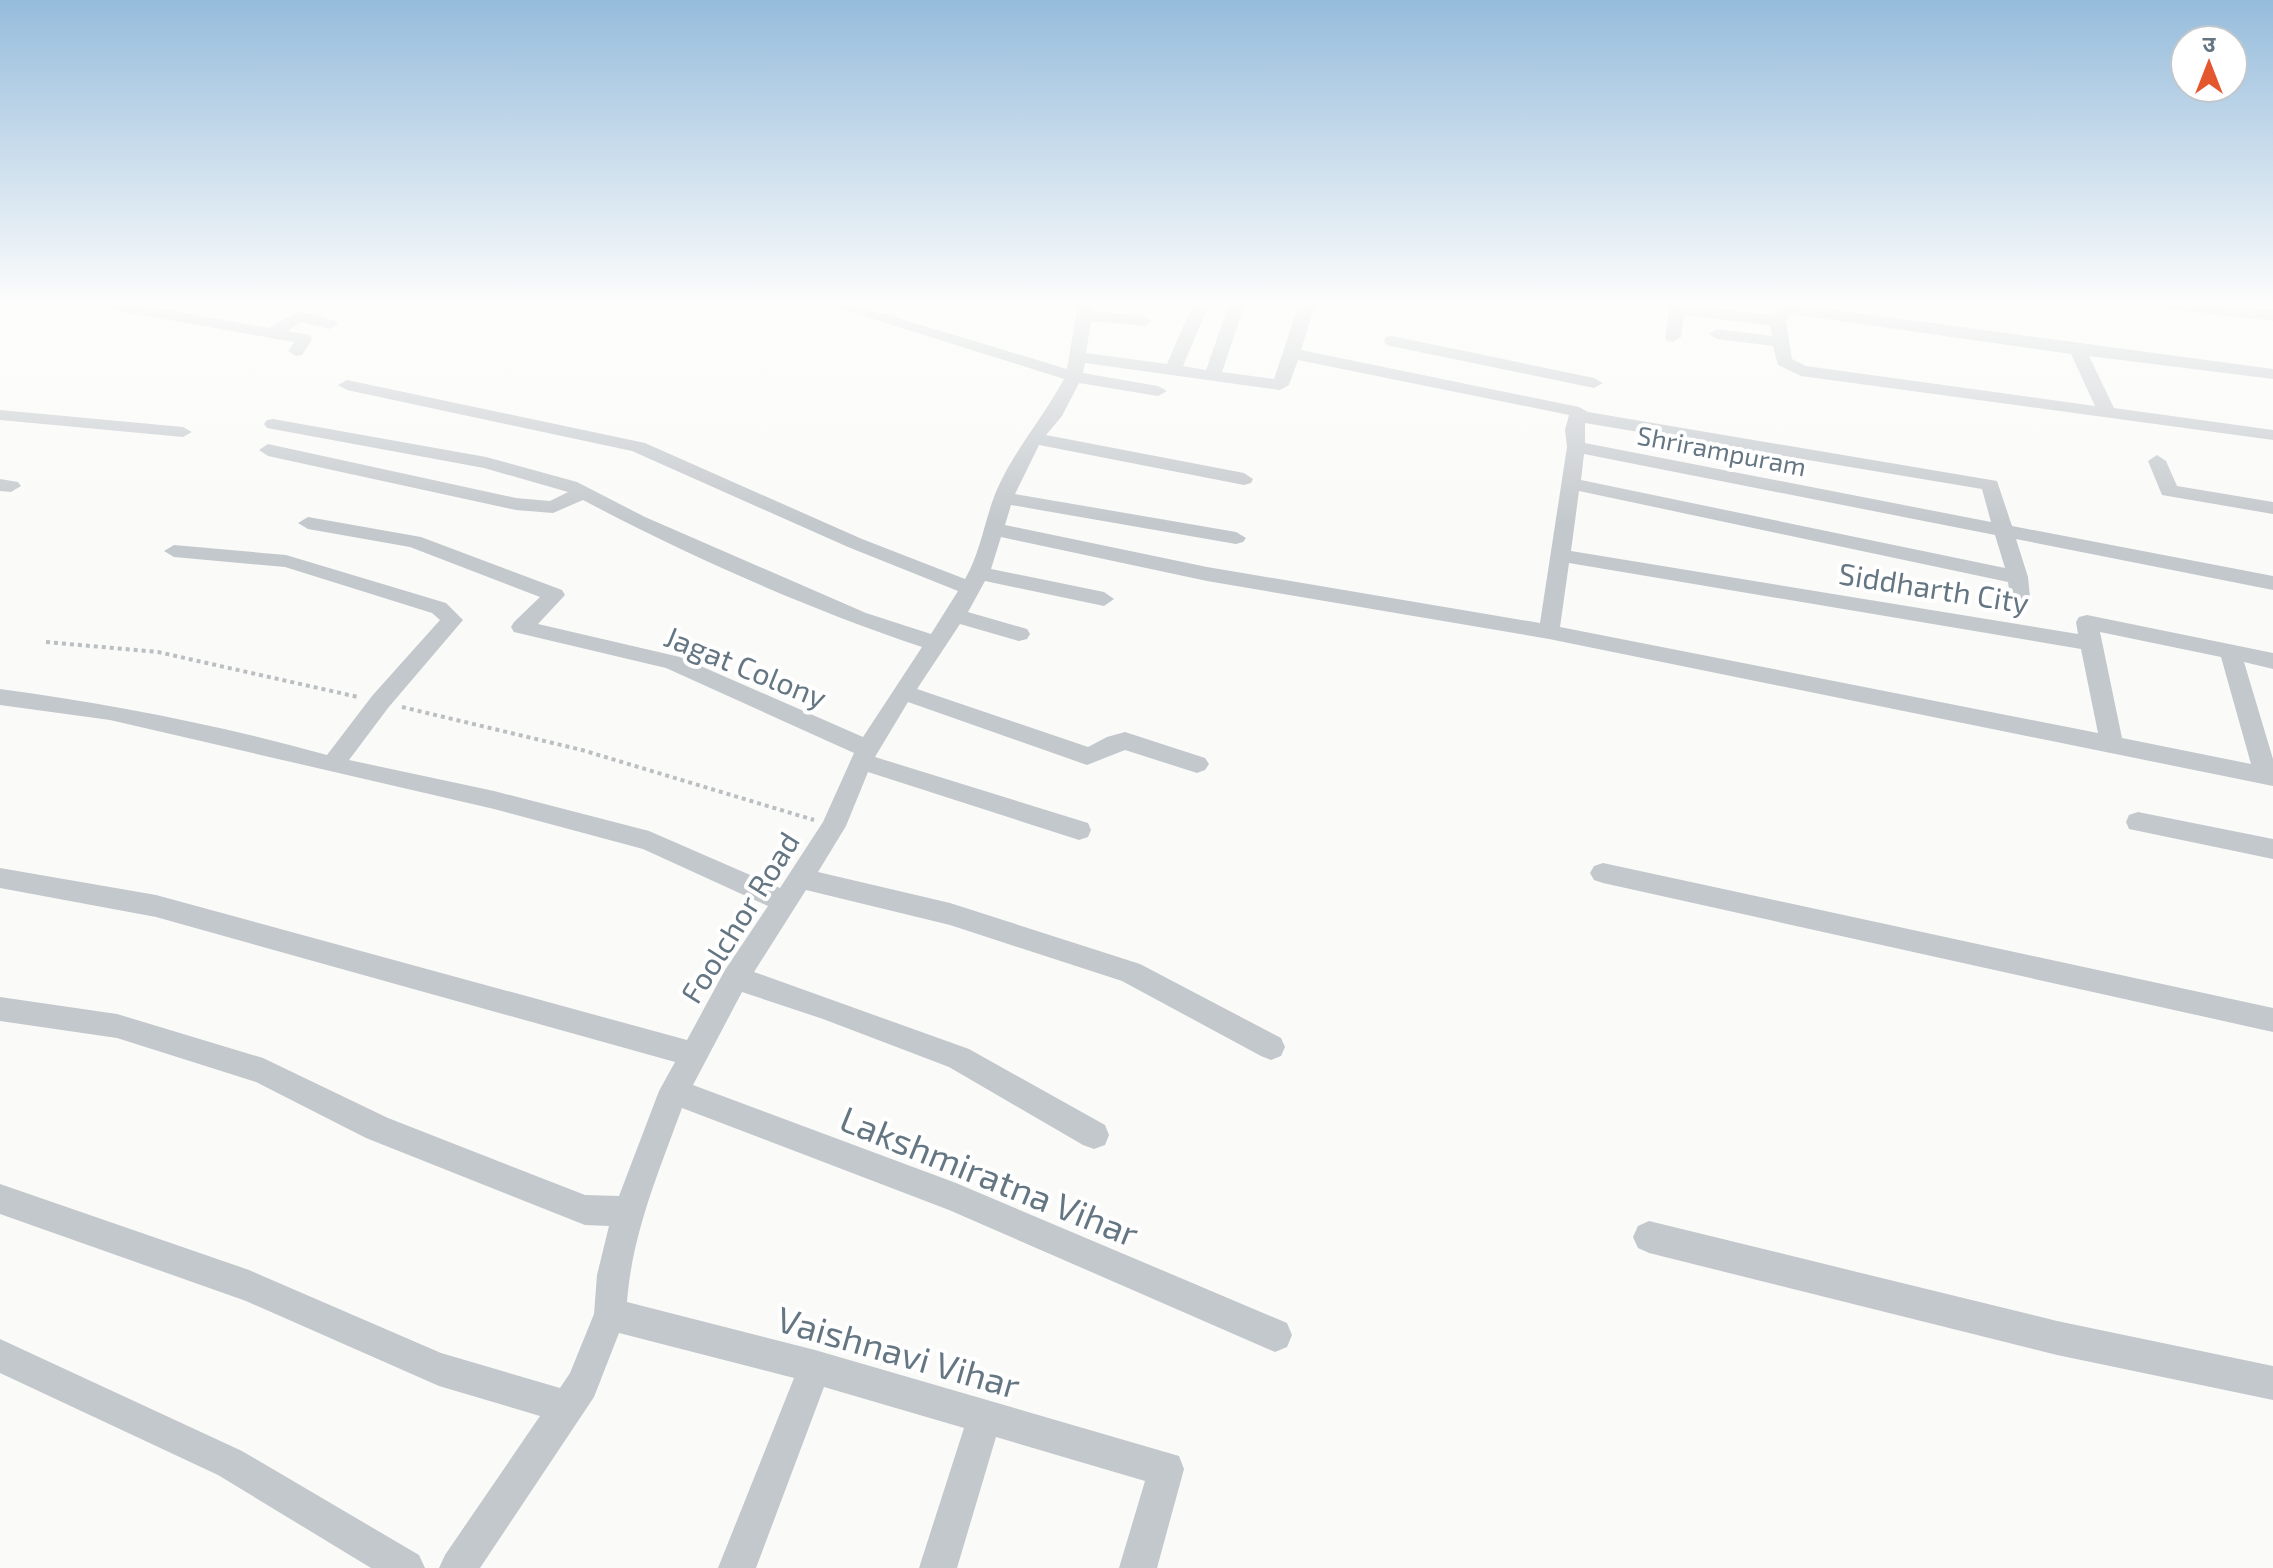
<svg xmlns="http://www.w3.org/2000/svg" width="2273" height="1568" font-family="'Exo 2','Noto Sans Devanagari',sans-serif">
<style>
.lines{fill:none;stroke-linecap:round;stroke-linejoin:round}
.path{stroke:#bbbfc2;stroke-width:4;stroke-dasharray:4 4;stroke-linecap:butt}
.minor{fill:#c3c8cc;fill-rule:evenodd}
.labels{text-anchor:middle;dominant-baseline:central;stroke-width:8;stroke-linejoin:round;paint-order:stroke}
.far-street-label{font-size:26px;fill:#657683;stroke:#fff}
.street-label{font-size:30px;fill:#657683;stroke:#fff}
.near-street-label{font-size:36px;fill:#657683;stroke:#fff}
</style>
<rect width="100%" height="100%" fill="#fafaf8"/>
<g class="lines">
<!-- path -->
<g class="path">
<path d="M46,642L158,652L358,697"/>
<path d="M402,707L582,750L814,820"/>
</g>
<!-- minor -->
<g class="minor">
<path d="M99,304H135L269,328L299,311L336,321L338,324L330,329L301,322L287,331L310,335L312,339L302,355L296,356L288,351L294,342L107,309Z"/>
<path d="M826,304H852L1067,369L1078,304H1094L1093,311L1144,316L1152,321L1144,326L1091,321L1086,353L1167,364L1193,304H1209L1183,366L1206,370L1229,304H1245L1222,372L1274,379L1299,304H1315L1301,350L1579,407L1588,412L1997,481L2012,526L2273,576V590L2016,539L2028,577L2030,597L2020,604L2010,597L2008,582L1579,491L1571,551L2078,634L2076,622L2079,617L2087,615L2273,653V669L2244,662L2273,759V786L1549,639L1207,581L1001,537L991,569L1104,592L1114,599L1104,606L985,581L968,612L1027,629L1030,634L1027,639L1019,641L960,624L917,689L1088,747L1107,737L1125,732L1205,758L1209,764L1205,770L1197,773L1125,750L1087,765L908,702L875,757L1088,823L1091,830L1088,837L1079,840L868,772L846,826L818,872L950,903L1140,964L1281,1038L1285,1047L1281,1056L1271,1060L1261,1056L1122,981L950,925L806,890L754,972L969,1049L1105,1125L1109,1135L1105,1145L1094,1149L1083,1145L949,1067L823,1019L742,992L693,1085L956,1183L1287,1323L1292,1335L1287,1347L1275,1352L949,1210L682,1108C659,1171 632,1234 627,1302L815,1350L1179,1456L1184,1469L1157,1568H1119L1145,1481L996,1437L957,1568H919L964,1428L824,1387L756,1568H718L794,1378L619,1333L594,1397L480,1568H439L445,1555L540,1416L439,1386L246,1301L0,1214V1184L249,1270L441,1353L560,1388L570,1373L594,1314L597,1275L609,1226L585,1225L366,1138L256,1082L117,1038L0,1021V997L117,1014L263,1058L388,1118L585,1195L619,1196L659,1091L675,1062L156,917L0,888V868L156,895L687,1040L725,970L768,906L643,849L494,809L110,720L0,705V689C111,704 219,725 327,755L372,696L440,620L432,613L285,567L174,557L164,551L174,545L286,555L446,603L463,620L388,708L349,760L494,791L649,831L780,888L823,822L854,753L666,668L514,632L511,627L514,622L540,597L410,547L308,529L298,523L308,517L421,537L562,590L565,595L538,624L680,657L863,737L922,647C806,608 691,557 583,500L553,513L516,510L268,456L259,450L268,444L516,498L550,501L568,492L484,468L267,428L264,424L267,420L273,419L486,457L577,482L645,517L866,613L931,634L958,591L848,547L632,451L347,390L338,385L347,380L645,443L862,539L965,579C982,550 985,515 999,485C1017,447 1044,416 1064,379ZM1298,360L1569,415L1565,430L1567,447L1540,623L1207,567L1005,525L1011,505L1236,544L1243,542L1246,538L1236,532L1015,494L1039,445L1244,485L1251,483L1253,479L1244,473L1046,435L1062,416L1079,383L1158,396L1167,391L1158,386L1083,373L1085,363L1280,390L1289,385ZM1585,423L1982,489L1991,522L1585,443ZM1584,454L1995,535L2005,568L1581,480ZM1569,563L2081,649L2098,733L1560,627ZM2100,632L2221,657L2251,764L2122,738Z"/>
<path d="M931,304H953L945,309Z"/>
<path d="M1670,304L1773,315L1777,308L1791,304L2273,369V379L2089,356L2114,408L2273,430V440L1801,376L1778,365L1773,346L1717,339L1709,334L1717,329L1772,336L1770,325L1684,315L1681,337L1673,342L1667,341L1665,337ZM1791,314L2071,354L2095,406L1806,366L1792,359L1786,321Z"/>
<path d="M2159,304H2211L2273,311V321L2167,309Z"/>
<path d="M1392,336L1594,378L1603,383L1594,388L1386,345L1384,341L1386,337Z"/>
<path d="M0,410L183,427L192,432L183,437L0,420Z"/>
<path d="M2157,455L2166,461L2177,486L2273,502V514L2162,495L2148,461Z"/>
<path d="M0,479L18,482L21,486L11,492L0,491Z"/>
<path d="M2138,812L2273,839V859L2129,829L2126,822L2129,815Z"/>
<path d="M1603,863L2273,1008V1032L1603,883L1594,880L1590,873L1594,866Z"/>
<path d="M1649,1221L2057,1321L2273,1366V1400L2057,1355L1649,1253L1638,1248L1633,1237L1638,1226Z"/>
<path d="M0,1339L242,1451L419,1555L425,1568H371L218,1475L0,1373Z"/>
</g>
</g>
<!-- sky -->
<linearGradient id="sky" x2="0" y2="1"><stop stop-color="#96bcdc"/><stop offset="0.58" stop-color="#fdfdfc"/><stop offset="1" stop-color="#fdfdfc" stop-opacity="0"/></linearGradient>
<rect width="2273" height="524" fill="url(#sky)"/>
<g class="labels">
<!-- far-street labels -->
<g class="far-street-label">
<text transform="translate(1722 450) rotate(11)">Shrirampuram</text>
</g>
<!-- street labels -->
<g class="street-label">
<text transform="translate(1934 587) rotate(9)">Siddharth City</text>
<text transform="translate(746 666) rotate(22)">Jagat Colony</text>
<text transform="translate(739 917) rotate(-58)">Foolchor Road</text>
</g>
<!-- near-street labels -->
<g class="near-street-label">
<text transform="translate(990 1175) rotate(22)">Lakshmiratna Vihar</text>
<text transform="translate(899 1351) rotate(16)">Vaishnavi Vihar</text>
</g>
</g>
<!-- north arrow -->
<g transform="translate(2209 64)"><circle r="38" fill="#ffffff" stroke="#c1c8cd" stroke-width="2"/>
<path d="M0-6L14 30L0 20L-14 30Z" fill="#e4572e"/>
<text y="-12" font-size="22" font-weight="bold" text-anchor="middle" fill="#657683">उ</text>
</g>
</svg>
